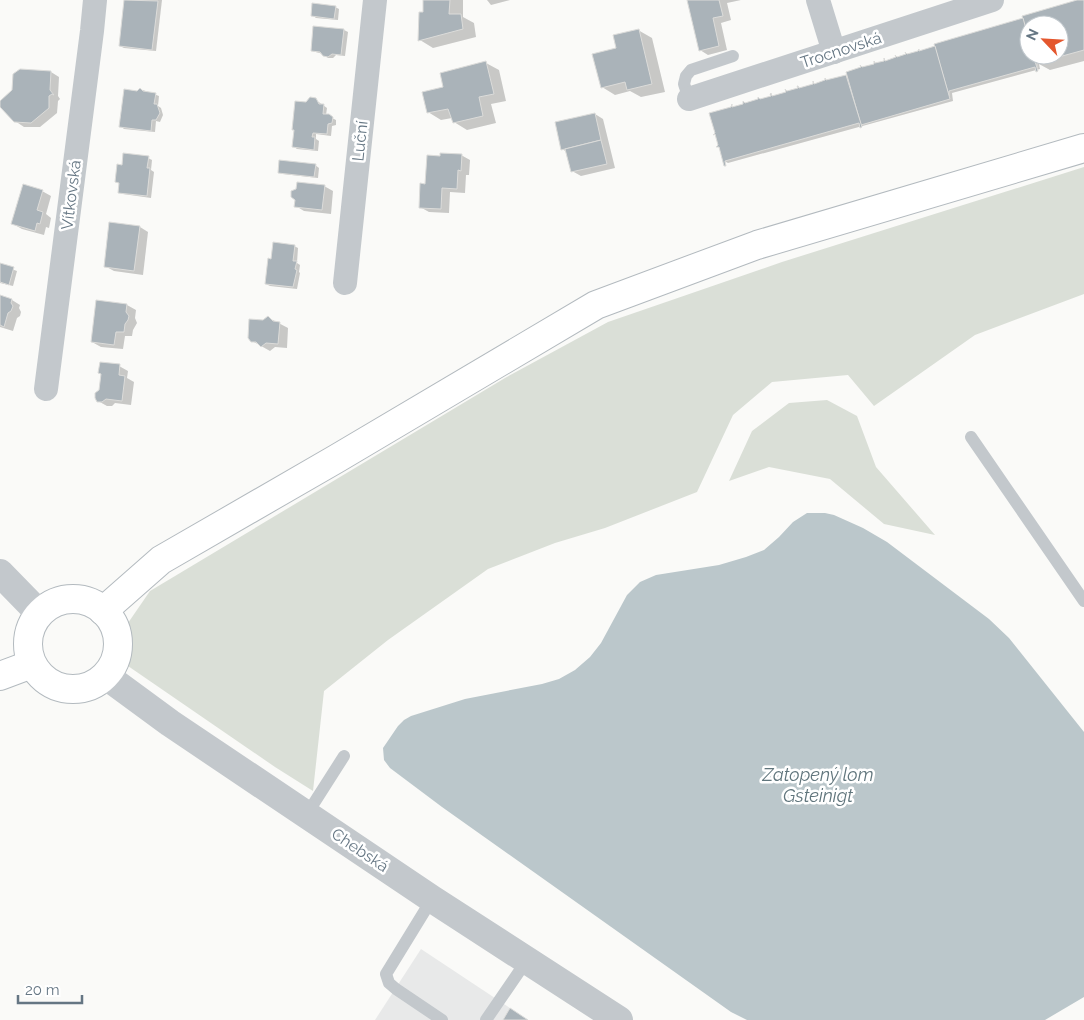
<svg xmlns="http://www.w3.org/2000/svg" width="1084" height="1020" font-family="Raleway,sans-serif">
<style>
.built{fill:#e8e9e9}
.green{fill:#dadfd7}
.water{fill:#bbc7cb}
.shadow{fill:#0003;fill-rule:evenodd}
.building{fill:#aab3b9;stroke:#dcdcda}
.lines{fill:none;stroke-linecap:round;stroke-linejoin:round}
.secondary-casing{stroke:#b3babf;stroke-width:30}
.service{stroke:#c3c8cc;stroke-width:12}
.minor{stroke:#c3c8cc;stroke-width:24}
.tertiary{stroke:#c3c8cc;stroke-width:28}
.secondary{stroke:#fff;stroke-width:28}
.labels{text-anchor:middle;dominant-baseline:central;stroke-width:5;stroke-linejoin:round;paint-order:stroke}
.street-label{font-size:16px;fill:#657683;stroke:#fff}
.water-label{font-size:18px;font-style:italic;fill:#60757c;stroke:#fff}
</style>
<rect width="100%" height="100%" fill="#fafaf8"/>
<!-- built -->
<path class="built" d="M421,949L528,1020H375Z"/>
<!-- green -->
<g class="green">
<path d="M1084,167V294L975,335L874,406L848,375L772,382L733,415L697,492L605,528L555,543L488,569L388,640L324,691L313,791L275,767L128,666V623L150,591L505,378L608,322L782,262Z"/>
<path d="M827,400L857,416L876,467L935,535L884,524L830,479L769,467L729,481L752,431L789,403Z"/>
</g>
<!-- water -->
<path class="water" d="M807,513H825L834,515L863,528L887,542L989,619L1009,638L1084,732V997L1045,1020H747L731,1012L442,807L390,768L384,760L383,748L398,726L404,720L411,716L465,699L542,684L559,679L575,670L590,657L601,643L627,595L640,582L656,575L719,565L746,557L764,550L779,537L793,522Z"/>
<!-- shadow -->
<g class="shadow">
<path d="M126,0H162L156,51L124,48L120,46Z"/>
<path d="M425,0H463V17L474,23L476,37L433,48L420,40L424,14Z"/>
<path d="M487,0H510L491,5Z"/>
<path d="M688,0H741L727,3L731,20L721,23L727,50L708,55L700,50Z"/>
<path d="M1082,0H1084V61L1050,70L1039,64L1040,69L952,93L953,101L728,163L724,161L711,114L848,76ZM1029,25H1059V55H1029Z"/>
<path d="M335,7L339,9L338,20L316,18L312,15Z"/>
<path d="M344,30L348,32L345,56L336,55L333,58H328L323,54L312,51Z"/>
<path d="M638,30L652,38L665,92L641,97L630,91L615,95L602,87L618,49Z"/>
<path d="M486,63L499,70L506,101L491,104L496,123L467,130L454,122L452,118L441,120L428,112L445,88Z"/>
<path d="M51,72L59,77L58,96L60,99L58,101L57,113L40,127H24L15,121L0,105V102Z"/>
<path d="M140,89L159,96L158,106L161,108L163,115L160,122L156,121L155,132L124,129L121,126L137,92Z"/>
<path d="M316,100L327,108L326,115L336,120V125L332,126L331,136L316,134V139L319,141L318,151L297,149L293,146L307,104Z"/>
<path d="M595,114L603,119L615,168L581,176L572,171L567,152L562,149Z"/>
<path d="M461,155L470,160L469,175H466L465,193L450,192L449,213L429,212L420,207L426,185Z"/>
<path d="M148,158L152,160L151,170L154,172L151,198L123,194L119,192L120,184L116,182L123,166Z"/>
<path d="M315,165L319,168L318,178L283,174L279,172Z"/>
<path d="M324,186L333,191L331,214L304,211L296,206Z"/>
<path d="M42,191L51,196L46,214L51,218L49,228L46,227L44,235L22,229L13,224Z"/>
<path d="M140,227L148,232L143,275L114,271L105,266Z"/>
<path d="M294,246L298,248L297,263L300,265L299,272L300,273L297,289L270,286L266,284L273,260Z"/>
<path d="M0,265L17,271L13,286L0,283Z"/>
<path d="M0,297L12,300L20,305L19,308L21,312L20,316L17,318L13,331L0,327Z"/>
<path d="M127,305L136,310L135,318L137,323L133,330L132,336H125L123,349L101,347L92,342Z"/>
<path d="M269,318L288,328L287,348L275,347L270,351L252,341L263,322Z"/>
<path d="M119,366L128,371L127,378L134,382L131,405L115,403L112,406H107L98,401L100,391Z"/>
</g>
<!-- building -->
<g class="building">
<path d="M124,0L158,1L152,50L119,46Z"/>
<path d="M423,0H450L449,14H461L463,29L418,41L419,12H423Z"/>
<path d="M687,0H719L723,16L713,18L719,46L699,51Z"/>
<path d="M1077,0H1084V50L1037,63V68L1033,55H1059V25H1029V40L1022,16Z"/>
<path d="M312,3L336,6L334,19L311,16Z"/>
<path d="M1023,18L1029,40V55H1033L1038,71L1036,72L1035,67L949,91V96L934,44Z"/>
<path d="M313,26L344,29L341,55L332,54L328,57L323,56L320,52L311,51Z"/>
<path d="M639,29L652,84L627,90L625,82L601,88L592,54L616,48L613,35Z"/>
<path d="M935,46L950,99L861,125L846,72L861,67L860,65L862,67L874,64V61L875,63L884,61V58L885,61L896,57L895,55L897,57L906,54L905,52L907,54L918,51L919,49V51Z"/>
<path d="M486,61L494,94L479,97L483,116L453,123L448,109L427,113L422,92L443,87L440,73Z"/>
<path d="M20,69L51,71L50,90L54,95L52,94L49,96V108L31,123L14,122L0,107V101L12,90L13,74Z"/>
<path d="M846,75L862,127L860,128L859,123L725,161L726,166H724L719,147H716L718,145L715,134L713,135L715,133L709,113L731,107L732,104V107L743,104V101L745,103L758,99V97L760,99L771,96L770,94L771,93L772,96L786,92L785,89L787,91L798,88L797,86H798L799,88L813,84V81L814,84L825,80V78L826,80Z"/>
<path d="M140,88L143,91L156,93L154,104H157L160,113L156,120H152L151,131L119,127L124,89L137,91Z"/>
<path d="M310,97L316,98L319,104H324L323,114H329L333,117L332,123L328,124L327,134L313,133L312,137H315L314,150L292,147L294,130H292L295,101L306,102Z"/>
<path d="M595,113L601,140L561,150L555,122Z"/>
<path d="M601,140L607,164L571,172L565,149Z"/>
<path d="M123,153L149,156L147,168H150L147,196L118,193L119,183L115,182L117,164L122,165Z"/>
<path d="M440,153L462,154L461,171L458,170L457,189L442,188L441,209L419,208L420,183L425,184L427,155L440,156Z"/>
<path d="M279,160L316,164L314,177L278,173Z"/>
<path d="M297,182L325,185L322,210L294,207L295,200L291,197V191L296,189Z"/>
<path d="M23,184L43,190L37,210L43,212L40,224L37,223L35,231L11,224Z"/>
<path d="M109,222L140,226L134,271L104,267Z"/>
<path d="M273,242L295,245L293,261H297L295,269L297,270L293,287L265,284L268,258L271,259Z"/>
<path d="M0,263L14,267L9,285L0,282Z"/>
<path d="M0,295L12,299L11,303L13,306L11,311L8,313L4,327L0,325Z"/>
<path d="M96,300L127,304L126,312L129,316L128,320L125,324L124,332H116L114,345L91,342Z"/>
<path d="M268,316L273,321L280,322L278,344L266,343L261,347L256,342H251L248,338L249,319L263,320Z"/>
<path d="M100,362L120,364L119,375L125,376L122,401L106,399L102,402H97L95,398V393L99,390L101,374L98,373Z"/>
<path d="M510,1008L528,1020H503Z"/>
</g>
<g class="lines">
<!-- secondary casing -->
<g class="secondary-casing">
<g id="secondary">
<circle cx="73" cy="644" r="45"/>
<path d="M103,611L161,560L336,459L596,305L757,245L1084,148"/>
<path d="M0,676L32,664"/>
</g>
</g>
<!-- service -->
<g class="service">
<path d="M689,99L684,84L686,76L691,70L733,56"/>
<path d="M971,437L1084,601"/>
<path d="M307,814L344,756"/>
<path d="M432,899L386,974L389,983L396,989L442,1020"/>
<path d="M486,1020L527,960"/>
</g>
<!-- minor -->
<g class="minor">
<path d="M818,0L834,52"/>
<path d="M689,99L992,0"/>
<path d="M345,283L375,0"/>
<path d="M46,389L92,31L95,0"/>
</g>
<!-- tertiary -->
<g class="tertiary">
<path d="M0,573L39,613"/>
<path d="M106,676L170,723L432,899L619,1020"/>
</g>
<!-- secondary -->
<use href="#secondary" class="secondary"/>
</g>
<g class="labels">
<!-- street labels -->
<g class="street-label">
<text transform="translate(841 50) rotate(-18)">Trocnovská</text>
<text transform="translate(360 141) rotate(-84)">Luční</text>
<text transform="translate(71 195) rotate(-83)">Vítkovská</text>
<text transform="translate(360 850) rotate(34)">Chebská</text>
</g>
<!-- water labels -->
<g class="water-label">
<text x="818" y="774">Zatopený lom<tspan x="818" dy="21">Gsteinigt</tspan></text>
</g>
</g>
<!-- north arrow -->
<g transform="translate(1044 40) rotate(295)"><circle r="24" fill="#ffffff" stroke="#c1c8cd"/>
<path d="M0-4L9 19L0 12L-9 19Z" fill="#e4572e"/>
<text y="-8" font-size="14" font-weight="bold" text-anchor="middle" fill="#657683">N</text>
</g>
<!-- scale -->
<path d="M18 995v8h64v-8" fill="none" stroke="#657683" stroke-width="2.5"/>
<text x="25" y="995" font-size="15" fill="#657683" stroke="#ffffff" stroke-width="4" paint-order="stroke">20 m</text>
</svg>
